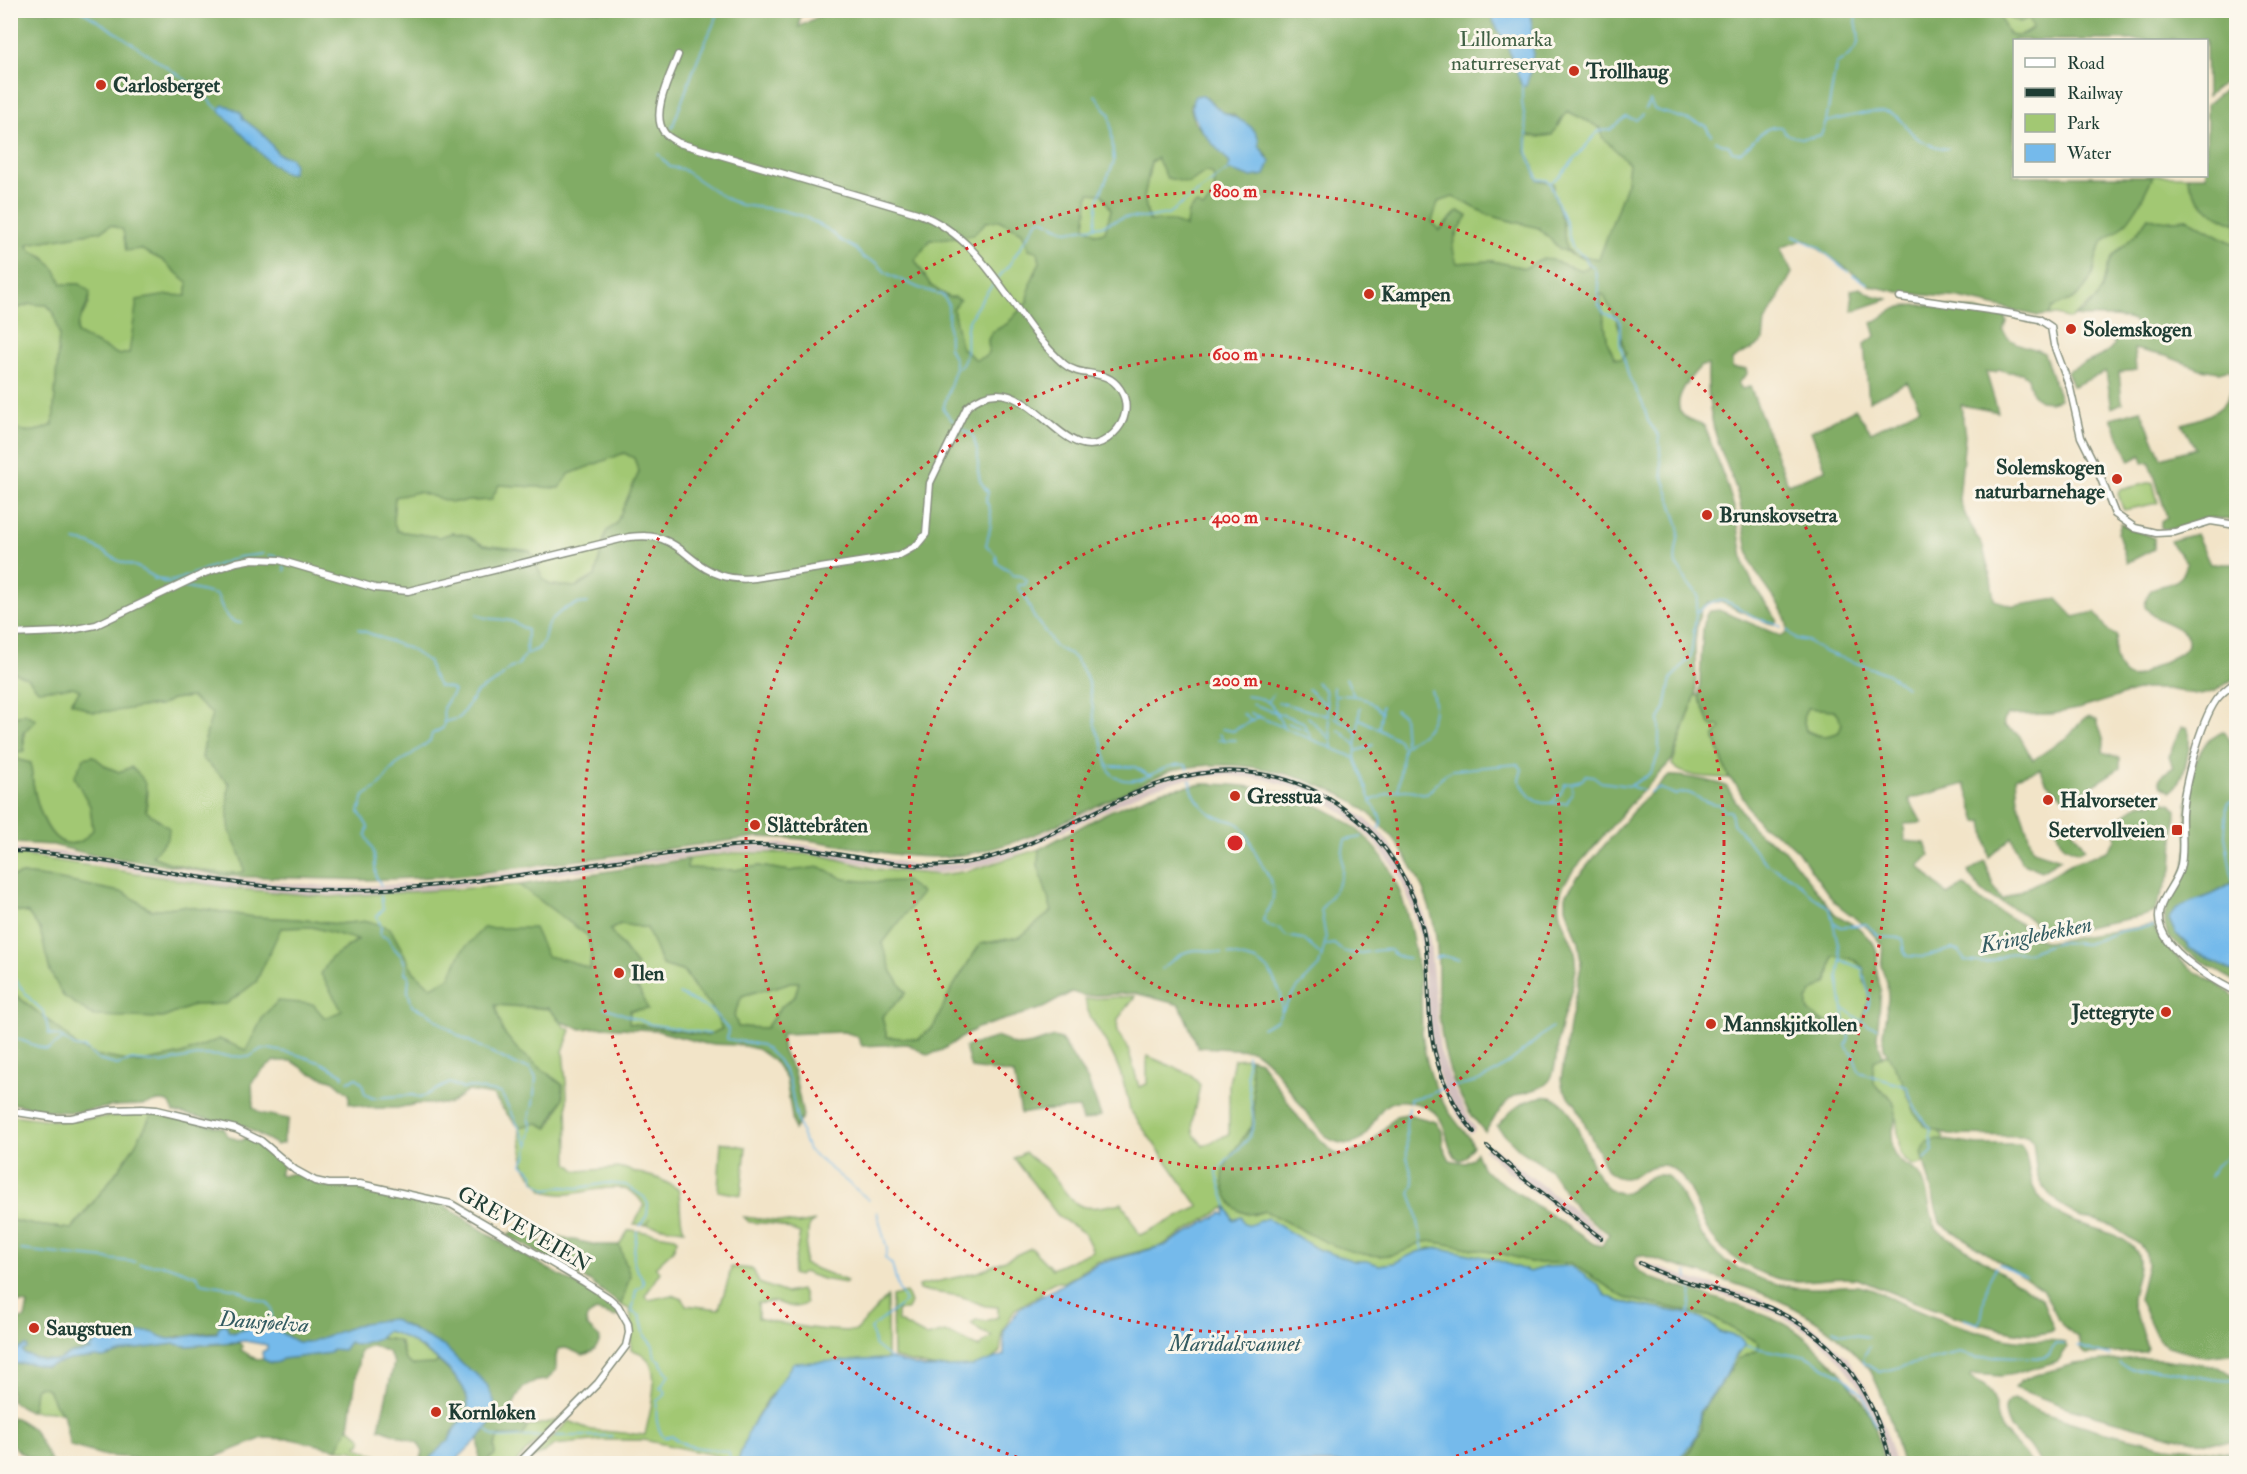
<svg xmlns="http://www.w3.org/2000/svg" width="2247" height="1474" font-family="'IM FELL Double Pica',serif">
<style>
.industrial{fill:#d1bfbe}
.green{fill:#a2c873;stroke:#608254;stroke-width:1.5}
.forest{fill:#81ac65;stroke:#50744c;stroke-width:1.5;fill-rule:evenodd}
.water{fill:#75baeb;stroke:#4a7c90;stroke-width:1.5}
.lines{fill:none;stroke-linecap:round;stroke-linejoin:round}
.stream{stroke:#75baeb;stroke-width:1.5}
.minor-casing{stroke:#88907e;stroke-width:9}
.minor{stroke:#fff;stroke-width:6}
.rail-casing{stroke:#1f3d34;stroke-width:4}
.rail{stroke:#fbf7ec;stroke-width:1.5;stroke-dasharray:4.5;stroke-linecap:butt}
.ring{fill:none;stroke:#d62828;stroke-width:3;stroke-dasharray:3 6}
.poi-dot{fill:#c8321e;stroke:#fbf7ec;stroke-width:2}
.labels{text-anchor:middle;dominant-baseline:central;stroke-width:6;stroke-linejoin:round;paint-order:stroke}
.park-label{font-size:21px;fill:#406044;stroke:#fbf7ec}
.poi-label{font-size:21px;font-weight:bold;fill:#1f3d34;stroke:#fbf7ec;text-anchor:start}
.street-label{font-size:21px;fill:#1f3d34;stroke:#fbf7ec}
.water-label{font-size:22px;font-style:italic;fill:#345c62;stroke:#fbf7ec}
.centre{fill:#d62828;stroke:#fbf7ec;stroke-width:3}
.ring-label{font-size:18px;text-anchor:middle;font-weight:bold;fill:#d62828;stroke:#fbf7ec;stroke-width:6;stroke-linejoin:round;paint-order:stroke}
</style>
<rect width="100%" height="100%" fill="#fbf7ec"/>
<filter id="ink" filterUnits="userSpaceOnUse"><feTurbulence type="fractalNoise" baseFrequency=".0167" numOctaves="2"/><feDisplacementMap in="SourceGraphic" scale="12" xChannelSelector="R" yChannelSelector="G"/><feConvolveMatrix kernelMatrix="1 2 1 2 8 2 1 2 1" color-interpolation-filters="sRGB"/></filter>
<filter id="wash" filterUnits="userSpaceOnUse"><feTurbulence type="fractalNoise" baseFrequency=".008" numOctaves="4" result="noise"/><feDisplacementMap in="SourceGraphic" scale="24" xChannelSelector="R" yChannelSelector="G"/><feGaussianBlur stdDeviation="1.35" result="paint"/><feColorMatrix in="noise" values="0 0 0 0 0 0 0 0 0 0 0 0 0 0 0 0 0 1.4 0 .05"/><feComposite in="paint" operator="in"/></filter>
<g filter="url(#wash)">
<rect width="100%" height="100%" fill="#f2e4c8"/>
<!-- industrial -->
<g class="industrial">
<path d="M1219,768L1252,770L1282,775L1331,794L1366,819L1383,835L1396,853L1416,892L1424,915L1430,942L1440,1050L1454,1089L1475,1128L1474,1131L1470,1133L1463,1123L1453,1108L1439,1078L1428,1032L1421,943L1415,917L1400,877L1376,843L1346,815L1327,803L1298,789L1265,779L1224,775L1184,779L1147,790L1017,854L979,866L939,873L899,870L799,852L736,851L424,891L340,895H313L222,886L61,857L11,855L10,849L62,852L224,878L340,887L424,883L737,843L800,844L918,865L956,863L977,859L1013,848L1145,785L1182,773Z"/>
<path d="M1487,1145L1492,1146L1605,1235L1599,1243L1504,1168L1484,1149Z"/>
<path d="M1640,1261L1686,1277L1759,1298L1801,1319L1819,1331L1847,1357L1867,1388L1885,1428L1895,1463H1888L1879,1428L1870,1406L1860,1387L1833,1353L1815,1337L1778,1314L1758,1306L1671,1280L1653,1272L1639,1264Z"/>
</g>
<!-- green -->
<g class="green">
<path d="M1998,12L2013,20L2029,18L2033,28C2025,34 2019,38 2009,35Z"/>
<path d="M1567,111L1601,128L1629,163L1627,182L1599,259L1577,256L1587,260L1589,267L1581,270L1545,258L1525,268L1492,261L1456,263L1451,249L1457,232L1458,211L1438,231L1432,221L1438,202L1453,197L1491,216L1539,228L1560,249L1573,253L1566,249L1562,219L1553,191L1554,186L1538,180L1531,160L1526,152L1528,135L1539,137L1559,126Z"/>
<path d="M1157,158L1189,183L1205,172L1212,173C1217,183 1214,203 1203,208C1199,210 1192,210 1188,211L1186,228L1171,221H1149L1144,197L1151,162Z"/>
<path d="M2153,176H2188C2194,203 2213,214 2236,224V245L2188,219L2160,221L2148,217L2137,233L2113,256L2107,268L2102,289L2096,299L2070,319L2057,315H2049L2052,308L2077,297L2091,278L2097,255L2102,242L2122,227L2138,206Z"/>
<path d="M1088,193L1102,194L1111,210L1105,232L1096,234L1085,226Z"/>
<path d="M999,220L1022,232L1029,249L1038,251L1040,262L1030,284L1028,301L1007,324L992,332L988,340L989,351L987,356L976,360L961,347L953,309L948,297L931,286L914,260L930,240L972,235L986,222Z"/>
<path d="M111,225L123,229L140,249L162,260L188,283L186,296L168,295L129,353L119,355L76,334V326L89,304L80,284H62L44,256L31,251L27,244L101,231Z"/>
<path d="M1600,294L1604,295C1607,304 1613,311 1617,321C1622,332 1619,341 1626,353L1621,359L1615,358L1608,344L1599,296Z"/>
<path d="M30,304L47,305L54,313L59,334L53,425C38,432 25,435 11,425L10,311Z"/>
<path d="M624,453L634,458L639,472L616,524L606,532L595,576L576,587L551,585L542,579L530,551L483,545L466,535L452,533L439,537L397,531L393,520L395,497L418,491L451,502L491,500L499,485L559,488L569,474Z"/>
<path d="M2151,482L2153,483L2158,503L2124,510L2118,494L2120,490Z"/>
<path d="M14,672L28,678L38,689L73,687L80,690L71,703L136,707L160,706L172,699L191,697L213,714L206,735L202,758L229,783C227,799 227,816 231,831C234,845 244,857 244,873C214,875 179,868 152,856L168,838L158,819L146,811L148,793L131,767L119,772L107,767L93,756L84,795L90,806L93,830C90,833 87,838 83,840C46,861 31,786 31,763L19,760L16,755L18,752L24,751L25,713L11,719V674Z"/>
<path d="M1696,694L1699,697L1710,724L1714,726L1719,724L1721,729L1714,737L1729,778C1710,777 1686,779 1672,765Z"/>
<path d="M1807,708L1834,710L1842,723L1839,732C1826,738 1819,737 1806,730L1803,718Z"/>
<path d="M1039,849L1038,865L1052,911L1020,937L980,944L951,990L934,1026L919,1039L887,1037L882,1017L906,993L892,972L882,944L921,893L844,879L820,867L790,871L759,866L735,870L687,868L688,859L733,853H792L824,856L876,869L940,875L969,871Z"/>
<path d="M21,855L236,889L330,897L519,885L588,936L591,952L590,970C549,952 505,954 462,951L449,978L431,988L414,972L390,928L368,921L337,924L297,919L254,917L183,906L151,910L125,893L46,877L22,874L11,877V856Z"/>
<path d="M10,910L28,913L40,929L50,971L140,1017L163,1018L194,1005L226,1004L256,982L280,928L312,927L358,939L330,959L342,1011L325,1018L264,1015L246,1051L219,1039L182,1054L138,1063L95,1055L77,1047L64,1033L11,991Z"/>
<path d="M621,924L647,928L662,965L684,972L698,993L710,1004L723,1028L707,1036L629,1023L630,1010L647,1009L640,992L625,973L636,965L610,930Z"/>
<path d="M1833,956C1846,957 1856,958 1864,969V982L1869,990V1002L1865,1010L1863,1020L1856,1028L1843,1030L1820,1020L1809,1012L1807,1000L1813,991L1828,982Z"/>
<path d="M790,982H799L795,996L781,1007L766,1028L738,1027L734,1015L742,996C759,990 774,989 790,982Z"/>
<path d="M1135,996L1118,1019L1117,1032L1127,1045L1139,1087L1147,1084V1056L1190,1074L1200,1085C1198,1099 1189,1122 1194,1134C1196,1138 1201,1142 1203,1146L1229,1134V1083L1234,1059L1249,1058L1254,1089L1252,1126L1243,1137L1253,1215L1265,1211C1301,1229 1353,1263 1396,1254C1408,1251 1417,1241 1430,1241L1508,1255L1533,1263L1571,1262L1625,1298L1709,1316L1759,1343L1758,1349C1739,1368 1716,1386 1704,1409C1699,1417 1703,1424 1700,1432C1695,1444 1687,1453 1680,1463H1677L1696,1435L1700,1411L1741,1349L1740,1338L1720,1332L1708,1322L1689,1314L1620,1302L1605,1295L1598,1285L1546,1267L1530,1272L1493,1259L1430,1248L1394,1263L1379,1265L1367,1261H1354L1317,1249L1267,1219L1242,1234L1226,1207L1161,1246L1097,1262L1064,1282H1054L1043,1288L1040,1295L1015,1309L1003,1330L1000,1352C996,1355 991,1361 986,1364C957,1377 922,1365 893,1357L892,1296L906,1293L910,1303L907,1310H897V1321L927,1337L945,1332L979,1347L992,1336L980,1331L971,1323L976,1320L986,1321L998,1317V1307L985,1306L960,1296L919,1290L918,1286L979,1272L1031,1248L1052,1269L1093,1251L1084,1233L1059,1217L1014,1158L1025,1152C1032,1161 1043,1164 1050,1173C1079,1208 1073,1213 1122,1203L1140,1235L1199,1207L1130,1110C1126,1088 1119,1065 1108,1046C1099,1029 1087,1017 1085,999Z"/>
<path d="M495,1005L549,1009L565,1027L571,1030L563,1051L567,1093L568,1163L577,1171L622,1168L660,1179L678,1189C682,1204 678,1215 684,1230L647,1225L650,1219L646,1225L634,1224L644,1206C629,1175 594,1192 568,1194C560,1195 552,1193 544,1191L525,1167L519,1127L538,1123L548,1128C557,1114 564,1102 563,1085L518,1051L501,1029Z"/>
<path d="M1888,1054L1919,1109L1944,1137L1924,1163L1914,1166L1906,1161L1900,1153L1896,1114L1889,1095L1874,1085L1872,1077L1874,1060Z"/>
<path d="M152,1113C132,1157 101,1192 71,1229L35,1225L11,1220V1115L60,1121Z"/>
<path d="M721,1142L746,1147L741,1195L718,1191Z"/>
<path d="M744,1217L798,1224L815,1221L809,1225L804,1264L847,1281L845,1283L822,1279L803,1272L799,1276L792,1274L800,1233L775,1224L749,1222Z"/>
<path d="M632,1230L675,1237L677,1240L673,1250L655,1267L660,1272L645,1296L649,1300L672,1295L683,1299L686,1305L719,1309C723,1295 729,1282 731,1267L753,1269L759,1283L786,1293L800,1290L803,1293L806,1303C794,1312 785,1303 773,1302C767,1302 764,1304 758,1303V1318C790,1326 822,1331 856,1331L887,1297V1359L845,1361L770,1395L749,1430L737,1463H726L718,1456L644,1440H601L554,1445L543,1453L530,1459L569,1421L591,1430L645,1435C650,1411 668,1356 631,1350V1318L629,1309L621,1305L630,1276L619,1245L628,1231Z"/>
<path d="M387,1331L405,1337L438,1361L435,1364L412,1365L405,1360L401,1343L392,1339L379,1338Z"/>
<path d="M40,1386L48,1389L55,1405L63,1413C52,1411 41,1412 29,1411L33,1407L35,1389Z"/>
<path d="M558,1420L515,1463L483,1464L495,1455L494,1446L499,1436H523L527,1427Z"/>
<path d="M349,1427L362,1438L361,1444L357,1445L358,1448L395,1463C385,1463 376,1458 367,1460L353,1450L337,1449Z"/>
</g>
<!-- forest -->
<g class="forest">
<path d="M830,10H1486L1492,16C1493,24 1500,31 1503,38C1509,49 1519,70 1520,83C1531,52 1537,43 1529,11H2236V79L2226,81L2207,96L2206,40H2014V176H2153C2144,194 2136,214 2121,228C2116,233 2108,236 2103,242C2098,248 2096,257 2095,264C2088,294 2078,297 2052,308L2049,315L2038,316L1959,298L1903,293L1871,286L1805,239L1780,248L1792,273L1765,322L1763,341C1752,351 1744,351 1732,360V368L1746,369L1747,374L1738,383L1742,389L1750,387L1788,484L1826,470L1811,431L1855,409L1871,432L1920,408L1907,382L1869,401L1864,344L1876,336L1872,323C1880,319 1888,312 1896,309C1918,299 1983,311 2006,317L2007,323L2003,331C2012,347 2029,345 2044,353L2060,399L2050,402L2040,401L2032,393L2028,378L2022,373L2007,372L1999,369L1996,372H1986L1998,412L1961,405L1965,436L1959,499L1967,519L1982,544L1991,579L1994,600L2014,606L2057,599L2074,617L2095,612L2109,632L2117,636C2112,650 2116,675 2133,678L2179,654C2205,633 2168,625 2155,617C2151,615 2148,610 2145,607C2147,578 2166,591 2180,578C2184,574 2185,569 2187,564C2182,553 2174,551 2170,541L2196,534L2210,564H2236V677L2215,691L2201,695L2167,689H2143L2082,708L2052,714L2008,715L2003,720L2004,726L2019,735L2033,760L2070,735L2083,719L2088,717L2097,720L2104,742L2103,752L2120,758V768L2068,801L2047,783L2040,769L2016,777L2018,801L2033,850L2061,859L2041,871L2021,862L2012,837L1989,857L1983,821L1977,822L1965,784L1909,799L1922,823L1904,824L1905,841L1925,843L1930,855L1919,866L1947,895L1964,885L1981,901L2021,924L2028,936L2048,942L2152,925C2162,941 2176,959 2193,970C2207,980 2224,986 2236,998V1353L2204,1357L2167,1347L2158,1339L2139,1299L2147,1265L2146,1254L2140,1245L2112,1226L2095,1220L2082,1218L2064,1208L2045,1189L2037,1176L2033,1142L2027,1136L1949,1135L1926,1126L1916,1116L1902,1080L1884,1048L1883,1034L1888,999L1887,982L1881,966L1883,946L1867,927L1834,902L1797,850L1785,839L1761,825L1752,814L1737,786L1729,778L1714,737L1721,729L1719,725L1714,727L1710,724L1699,697L1703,629L1706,615L1710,611L1719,610L1781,636L1786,634C1794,617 1763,586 1755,570C1744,549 1745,522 1739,499C1734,479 1724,461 1718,442C1709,417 1707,393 1708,365L1701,366C1690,377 1665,407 1688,419C1694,422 1700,421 1705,427L1728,488L1736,514L1744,564L1754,586L1777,620L1774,624L1769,623L1720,602H1709L1701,610L1697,624L1695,643L1696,694L1672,760L1634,800L1573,871C1537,916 1581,932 1576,969C1574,989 1565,1007 1561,1026C1557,1042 1558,1060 1552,1076C1545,1093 1522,1089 1510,1099C1500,1107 1492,1122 1485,1132C1451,1094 1442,1053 1438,1003C1437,985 1439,967 1437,949C1434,896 1402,836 1358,805C1346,797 1332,790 1318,785C1270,765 1222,760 1172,770C1104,799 1036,844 962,855C907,863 853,845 799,839C786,837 772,838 758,837L457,876L367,880L223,876L180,867L92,855L53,845L11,843V719L25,713L36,720L23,733L24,751L18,752L16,755L19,760L31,763C31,786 45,861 83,840C86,838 90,833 93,830L90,806L74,777L84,758L93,756L107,767L119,772L131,767C149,781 147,790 146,811L169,828L168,838L152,856C176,867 218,876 244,872C244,857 234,845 230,831C227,816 227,799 229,783L202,758L206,735L212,714L191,697L172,699L160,706H148L116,711L92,712L71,702L80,690L73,687L38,690L28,678L14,672L11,674L10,425C25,435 38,432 53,425L59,334L54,313L47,305L30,304L11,311V11H805L800,17L799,27ZM1998,13L2020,22L2029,18L2033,28C2025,34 2019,38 2009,35ZM1201,95L1210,100L1221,112L1234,115L1268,157L1265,175L1250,177L1228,170L1230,164L1229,162L1194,122L1190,105ZM1567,111L1601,128L1602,137L1629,163L1627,182L1599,259L1575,255L1566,249L1562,219L1553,191L1554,183L1538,180L1531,160L1526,152L1528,135L1539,137L1552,135ZM240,113L243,119L263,134L278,154L245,135L229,121ZM1157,158L1167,178L1189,183L1205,172L1212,173C1219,186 1212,200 1203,208L1197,204C1187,208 1187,217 1186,227L1171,221H1149L1144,197L1151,162ZM1089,193L1102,194L1111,210L1105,232L1096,234L1085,226ZM1453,197L1491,216L1539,228L1560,249L1587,260L1589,267L1581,270L1545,258L1525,268L1492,261L1457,263C1448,241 1456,234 1468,216L1458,211L1439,231L1432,221L1438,202ZM999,220L1022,232L1029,249L1038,252L1040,262L1030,284L1028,301L1007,324L992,332L988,340L989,351L986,356L976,360L961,347L953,309L960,300L955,297H948L931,286L915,260L930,240L973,235L986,222ZM111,225L123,230L126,251L140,249L162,260L188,283L186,296L168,295L137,300L129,353L119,355L77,334C76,318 89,310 90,292L80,284H62C56,267 48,258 31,251L27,244L101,231ZM1600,294L1604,295C1607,305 1613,311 1617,321C1622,332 1619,341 1626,353L1621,359L1615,358L1608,344ZM624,453L634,458L639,472L616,524L606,532L595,576L576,587L551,585L543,579L530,551L483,545L466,535L452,533L439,537L397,531L393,520L395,497L418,492L451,502L491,500L499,485L559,488L569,474ZM1807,708L1834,710L1842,723L1839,732C1826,738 1819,737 1806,731L1803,718Z"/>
<path d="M2236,86V224C2213,214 2194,203 2188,176H2206L2207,104L2228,87Z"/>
<path d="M2148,217L2160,221L2188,219L2236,245V521C2229,520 2220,518 2212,518C2196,520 2177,533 2161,528V521L2167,517L2150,462L2143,463L2141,455L2130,461L2111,418L2141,410L2161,458L2195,448L2182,424C2212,415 2231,410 2234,375L2229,369L2219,372L2201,369L2166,356L2134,349L2136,370L2119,372L2122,403L2112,408L2106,372L2073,386L2067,371C2082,363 2106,358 2115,343L2102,333C2115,335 2136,341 2140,326C2127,312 2092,319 2074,316L2084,311L2096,299L2102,289L2107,268L2113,256L2137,233Z"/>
<path d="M1860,288L1872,295L1888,299L1853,311L1851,290Z"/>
<path d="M2121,524L2154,538V549L2127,563L2118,533Z"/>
<path d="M2182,727H2187C2194,740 2184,784 2171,791L2161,785L2159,780L2163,774L2174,767L2169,757L2178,733Z"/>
<path d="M2224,731C2243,747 2236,852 2236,880L2213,894L2182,906L2169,921L2179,938L2236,973V982C2224,975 2173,945 2168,935C2156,908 2179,891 2185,866C2189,852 2187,839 2186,825C2186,803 2192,757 2208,741C2213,737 2219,734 2224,731Z"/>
<path d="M1669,776C1678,775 1721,782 1727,787L1751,826L1761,835L1785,850L1835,914L1859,928L1874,944L1877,953V976L1881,989L1877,1038L1883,1057L1874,1061C1868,1101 1888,1082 1895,1107C1899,1122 1887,1137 1893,1152C1898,1164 1910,1166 1918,1173C1929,1184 1928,1215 1937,1230L2042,1299L2054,1330C2021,1348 1894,1294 1858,1279C1831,1275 1803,1286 1776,1278C1751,1271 1719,1252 1707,1229C1698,1212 1688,1175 1670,1167C1645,1156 1633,1193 1607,1171L1576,1105L1563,1089L1561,1080L1570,1020L1582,962L1579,943L1566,907V895L1577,878L1638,805ZM1833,956C1846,957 1856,958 1864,969V982L1869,990V1001L1865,1010L1863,1020L1856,1028L1843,1030L1820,1020L1809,1012L1807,1000L1813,991L1827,982Z"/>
<path d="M1203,784C1270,783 1354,804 1389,868C1408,903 1414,944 1420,982C1422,999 1421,1016 1422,1032C1426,1075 1441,1107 1470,1138L1473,1146L1465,1158L1460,1160C1439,1149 1457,1113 1415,1103C1409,1102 1402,1100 1397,1101C1368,1104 1375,1157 1334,1141C1327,1139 1322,1132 1317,1126C1297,1104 1277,1063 1252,1050L1198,1047L1180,1005L1135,993L1084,996L1072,992L1043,1008L977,1028L942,1050L928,1055L908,1044L862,1046L857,1036L844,1032L781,1034L783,1052L794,1072L803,1116L794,1130L786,1079L774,1061L757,1049L740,1045L706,1044L654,1030L603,1027L581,1029L562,1022L548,1008L495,1005L503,1032L518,1050L562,1085L563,1098L547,1128L538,1123L519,1127L506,1113L493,1095L468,1091L449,1104H417L397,1108H368L349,1103V1094L334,1081L310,1073L292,1061H275L263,1070L252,1082L253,1107L260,1113L289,1119L283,1137V1143L277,1145L244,1126L174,1112L170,1103C159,1098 153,1104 142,1105C131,1106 120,1105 109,1107C96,1109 85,1112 72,1112C51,1113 30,1107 11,1103L10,991L64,1033L77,1047L95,1055L138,1063L182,1054L219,1039L246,1050L264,1015L278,1001L313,1004L325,1018L342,1011L321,974L330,959L358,940L312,927L281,928L256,982L226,1004L194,1005L163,1018L94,1016L63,996L50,971L40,929L28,913L11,910V877L22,874L46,877L125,893L151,910L183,906L254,917L297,919L337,924L368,921L390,928L414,972L431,987L449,978L462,951L483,928H534L547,956L570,961L590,969L591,952L588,936L519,885L688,859L687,868L735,870L759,866L790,871L820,867L844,879L872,882L905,881L922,893L882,944L892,972L906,993L882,1017L887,1037L919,1039L934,1026L951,990L980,944L1020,937L1052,911L1038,865L1039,849L1110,811L1163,790ZM620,924L647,928L662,965L685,972L698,993L710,1004L722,1029L707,1036L629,1023L630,1010L648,1009L640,992L625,973L637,966L610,930ZM790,982H799L795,996L781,1007L766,1028L738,1027L734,1015L742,996C759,990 774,989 790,982Z"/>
<path d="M2161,801L2172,804L2176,810L2172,870L2154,912L2143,916L2054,933C2036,931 2037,923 2023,914C1996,896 1988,905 1968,872L1985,861L1993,885L2002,900L2043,880L2070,864L2107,851L2116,840L2117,820L2139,804Z"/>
<path d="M2067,822L2085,849L2079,852C2067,848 2059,845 2057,831L2060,825Z"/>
<path d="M998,1037C1005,1038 1009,1044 1015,1045C1027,1048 1043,1040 1054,1037L1061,1039L1088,1081L1101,1116L1083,1121L1079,1108L1038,1111L1021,1114L1014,1074L971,1068L965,1047Z"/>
<path d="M1249,1058L1260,1061L1299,1118L1334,1153L1344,1155L1367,1147L1396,1116L1407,1114L1436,1122L1442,1131L1443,1146L1450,1160L1465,1163L1472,1159L1476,1152L1483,1170L1594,1244L1602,1246L1609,1234L1577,1210L1550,1170L1520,1150L1497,1127C1509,1112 1521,1100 1541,1097C1582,1090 1581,1175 1613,1191C1629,1199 1640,1179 1655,1175C1658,1174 1664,1176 1668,1176C1691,1201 1694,1238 1723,1259C1751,1278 1781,1289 1816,1288C1829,1288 1844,1285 1857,1286C1874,1288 1892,1299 1907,1306C1927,1315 1946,1322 1967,1328C1983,1333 1999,1338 2016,1340C2032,1342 2049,1338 2065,1342L2067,1348L2058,1361L2014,1374L2001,1376L1971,1374L1970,1376C1974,1382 1983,1383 1988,1389C2000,1405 1992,1415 2001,1428C2010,1441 2023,1450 2031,1463H1902C1894,1433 1886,1400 1871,1372C1867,1366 1861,1360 1856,1355C1802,1293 1715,1280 1642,1255L1637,1256L1634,1266C1649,1282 1676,1285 1696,1292C1725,1301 1756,1310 1783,1323C1812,1338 1849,1379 1866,1407C1876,1424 1880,1444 1884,1463H1680L1690,1451L1701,1429L1700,1416L1705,1406L1738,1359L1758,1350L1759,1343L1709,1316L1625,1298L1571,1263H1533L1508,1255L1430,1241C1417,1241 1408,1251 1396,1254C1353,1264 1302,1229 1265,1211C1253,1215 1240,1216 1232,1204C1214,1177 1226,1161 1243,1138C1245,1134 1250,1131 1252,1127C1258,1114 1251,1072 1249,1058Z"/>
<path d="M152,1113L224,1128L227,1136L242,1141L247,1136L253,1139L284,1165L279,1174L282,1176L294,1173L325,1187L359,1186L424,1202L430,1200L441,1203L502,1243L611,1304L622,1314L616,1317L596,1311L588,1316L586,1320L587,1326L600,1338C599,1348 592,1352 583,1355L566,1348L558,1349L556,1357V1370L547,1380C525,1381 521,1387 512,1408C513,1419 516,1423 527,1427L523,1436H499L494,1446L495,1455L483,1463H479V1438L492,1422L476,1374L463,1365L445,1347L405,1325L363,1323L310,1342H297L272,1328H250L233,1333L228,1331L201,1333L188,1337L179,1336L171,1339L164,1338L150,1332L132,1335L121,1334L95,1340L93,1346L94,1349L70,1354L57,1361L43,1360L24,1354L23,1351L27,1346L11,1353V1321L25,1318L28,1304L11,1301L10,1220L35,1225L72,1229C101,1192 132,1157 152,1113Z"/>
<path d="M1938,1139L1977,1145H2020C2030,1152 2026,1181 2038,1195C2046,1205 2058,1215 2070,1220C2089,1228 2124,1233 2136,1251C2145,1266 2131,1285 2132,1301C2132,1309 2136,1314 2139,1322C2143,1330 2144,1340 2148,1348L2146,1352L2086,1354L2081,1350L2078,1338L2062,1325L2042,1289L1940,1223L1922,1153L1927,1142Z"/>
<path d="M523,1230L537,1241L568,1250L571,1245L544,1237L547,1234L597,1245H619L630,1276L621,1305L589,1281L506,1235Z"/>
<path d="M379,1338L399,1341L405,1360L412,1365L435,1364L438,1361C454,1375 477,1395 464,1418C458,1428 452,1427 449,1441L443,1445L426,1463H419L423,1452L418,1443L379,1428L394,1363L388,1352L372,1345L360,1350L349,1427L337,1449L291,1439L263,1438L200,1463H146L133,1458L106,1456L70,1446L63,1413L55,1405L48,1389L40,1386L35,1389L33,1407L29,1411L11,1401L10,1364L28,1363L46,1367L69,1360L96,1357L103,1358L130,1350L174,1344L187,1346L239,1343L242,1346L241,1350L257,1360L263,1359C270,1363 276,1365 282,1359L330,1353L332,1349L343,1350L349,1342L356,1345Z"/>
<path d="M2136,1358L2163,1359L2209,1366H2219L2236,1377V1442L2194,1441L2171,1436L2066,1407L2015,1388L2021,1381L2032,1376L2074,1364Z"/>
<path d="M2014,1399L2040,1412L2101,1431L2166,1446L2236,1453V1463H2040C2036,1456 2033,1449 2027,1443C2024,1440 2019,1438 2016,1435C2008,1427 1997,1403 2014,1399Z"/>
<path d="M11,1417L16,1418L33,1429L52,1463H38L35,1459L21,1453L11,1443Z"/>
</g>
<!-- water -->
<g class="water">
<path d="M1486,11H1529C1536,37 1535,60 1526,86H1522L1507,45L1493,21L1492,16Z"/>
<path d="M1201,95C1209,99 1215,108 1223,112C1237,119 1261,126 1259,146L1270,162L1265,175L1250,177L1228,170L1230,164L1229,162C1216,147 1182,115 1195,96Z"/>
<path d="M223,105L228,106L241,113L243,119L263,134L278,154L291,158L294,165L292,173H284L268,161L221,112L219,109Z"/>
<path d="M2236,880V973L2188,948V943L2176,935L2169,919C2175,904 2197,901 2211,895C2220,891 2228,885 2236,880Z"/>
<path d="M1227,1206L1233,1220L1241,1217L1244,1223L1250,1225L1267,1218L1317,1249L1354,1261H1367L1379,1265L1394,1263L1417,1252L1439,1248L1493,1259L1530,1272L1546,1267L1571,1266L1598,1285L1605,1295L1620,1302L1689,1314L1708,1322L1720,1332L1740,1338L1746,1345L1736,1355L1725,1377L1700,1411L1697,1435L1677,1463H737L749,1430L793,1363L891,1359L924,1368L974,1366L1004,1355V1331L1019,1309L1098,1264L1166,1245L1222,1213L1225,1215Z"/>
<path d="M392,1319L445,1347L463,1365L476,1374L487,1385L494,1401L496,1415L479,1438L453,1463H426L443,1445L449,1441C453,1426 466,1422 468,1406C470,1377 412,1337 387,1331L379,1338L356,1345L349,1342L343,1350L332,1349L330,1353L282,1359C276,1365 270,1363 263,1359L262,1352L267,1349V1345L245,1341L187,1346L174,1344L130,1350L103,1358L96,1357L69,1360L46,1367L28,1363L11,1364V1353L25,1346H27V1349L23,1351L24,1354L43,1360L57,1361L70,1354L93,1350L88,1349L87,1346H93L97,1338C115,1338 131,1332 149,1332C157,1332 163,1340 171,1339C186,1337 201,1333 217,1333L219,1327L223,1324L227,1326L228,1331L233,1333L250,1328H272L297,1342H310L363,1323Z"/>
</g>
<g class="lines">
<!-- stream -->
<g class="stream">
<path d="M80,10L117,33L193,85L219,110"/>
<path d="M1522,86V102L1527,132V152L1538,179L1547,180L1550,183L1567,227L1571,247L1585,257L1588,263L1594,267L1599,287L1598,303L1604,313L1617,318L1620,322V344L1629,377L1643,404L1648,421L1659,436L1662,474L1679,527C1680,540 1673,551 1676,565C1683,571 1682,574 1686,582C1690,588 1696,588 1698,597L1691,656L1671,679L1665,709L1659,719V752L1653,769L1647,776L1630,786L1601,782L1593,776L1586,775L1582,780L1565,784L1561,793L1552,802"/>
<path d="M1645,109L1650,101L1654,109L1659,111L1705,125L1711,135"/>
<path d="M1827,122C1842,118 1874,109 1889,113C1899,116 1904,123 1910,131C1920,143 1934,147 1948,149"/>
<path d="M672,128L698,58L720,10"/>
<path d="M1716,141L1729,146L1732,151L1740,152C1755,144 1761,124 1781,127C1789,141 1808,139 1821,135L1826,122L1836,65C1865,45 1860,43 1854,10"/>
<path d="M658,154L670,167L682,169L725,198L741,205L780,210L803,216L827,229L840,240L856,249L864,258L877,263L886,273L919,288L942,295L948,303L949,347L955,361V370L943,409L953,421"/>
<path d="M1550,183L1560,176L1596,134L1599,131L1610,130L1626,117L1636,120L1643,114"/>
<path d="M1095,226L1098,199L1114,162L1110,115L1095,95"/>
<path d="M1793,236L1818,247L1848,272"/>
<path d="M1853,275L1868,284"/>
<path d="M998,278L1009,265L1038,220L1042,219L1067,231L1101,226L1124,217L1144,218L1168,214L1228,170"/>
<path d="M955,370C972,360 964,343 967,327C969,317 987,290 995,283"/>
<path d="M960,427L973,436L978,454V471L980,481L988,492L986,501C995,516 990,530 986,545L996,555L997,563L1010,571L1012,575L1022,576L1027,581L1025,585H1019L1018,588C1026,595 1027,602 1031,611C1034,620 1044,629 1049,637C1051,640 1051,643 1054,645C1058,650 1065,651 1070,654C1080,662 1085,672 1089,685C1092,698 1093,712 1095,725C1096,732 1100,736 1102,742C1106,753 1105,773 1117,778C1143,789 1161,761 1186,765L1188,769"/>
<path d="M75,541L90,544L119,561L137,567L165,583L175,585"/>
<path d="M268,555L284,558"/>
<path d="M284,565L285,571"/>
<path d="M153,579L173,581L239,557L263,554"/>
<path d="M183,587L217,595C223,609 225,622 241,623"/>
<path d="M1698,611C1703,608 1709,603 1715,601C1729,597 1746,615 1759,619C1767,622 1774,621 1781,627"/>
<path d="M477,614C486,621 499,618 510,621C518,623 520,627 527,630L526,652"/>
<path d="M358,629L410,649L429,662L431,672L439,686L450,688L454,691L443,708L444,722"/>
<path d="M1787,630L1796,639L1808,641L1822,651L1888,674L1906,687"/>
<path d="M1346,678L1354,696"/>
<path d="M1316,682L1325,690L1332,748"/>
<path d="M1333,687L1338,719"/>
<path d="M1308,689L1327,706"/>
<path d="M1335,695C1358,696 1364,694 1381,712"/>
<path d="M1246,696C1273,699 1271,704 1283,726"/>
<path d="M1269,701L1273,694"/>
<path d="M1278,702L1328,716"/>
<path d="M1252,704L1303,722L1311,737"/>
<path d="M1360,707L1355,758L1371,800"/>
<path d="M1395,710L1403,715L1405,743"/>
<path d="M1250,713L1355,758"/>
<path d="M1243,714L1252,720"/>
<path d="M1308,717L1329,738"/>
<path d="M1333,717L1351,726L1357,733"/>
<path d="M1360,719L1399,740L1402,747"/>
<path d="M1287,723L1306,730"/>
<path d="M1222,729L1233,731L1258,717"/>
<path d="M1379,729L1382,706"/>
<path d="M1339,730L1356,745"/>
<path d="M1219,734L1224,740"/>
<path d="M1218,740H1236"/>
<path d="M1357,751L1373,745"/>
<path d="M1110,766L1135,767L1150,776"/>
<path d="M1190,780C1191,794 1203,810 1215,816C1223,821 1235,819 1241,826C1248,834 1250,841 1254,850C1261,866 1274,878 1273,897C1273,908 1264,913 1263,921L1271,927L1280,929L1286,936L1303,939L1322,956"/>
<path d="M1632,787L1643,790"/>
<path d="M1398,790L1403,748C1408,741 1416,739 1422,734C1435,722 1437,705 1431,690"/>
<path d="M1650,792L1659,788L1676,795C1687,788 1695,797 1705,801C1710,803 1716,804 1721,805L1724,811H1731L1733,824C1746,834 1755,855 1769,865C1777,871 1786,873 1794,879C1800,883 1805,890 1811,895C1817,900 1825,903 1830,909L1841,957L1838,977L1846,1030L1849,1037L1846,1046L1853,1055L1859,1072L1907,1087C1912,1103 1918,1117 1931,1128L1930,1135L1933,1151L1925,1159"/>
<path d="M1379,829L1382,824C1380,816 1377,808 1371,803L1372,800C1385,796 1393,789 1408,790C1415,790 1420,794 1427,794L1445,774L1453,770L1518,764L1522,769L1519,780L1529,795L1536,801L1543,803H1567L1573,790L1572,784"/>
<path d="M2233,882L2225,836L2227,803L2236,799"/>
<path d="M381,885L376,877L374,853L366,835L368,827L359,812L364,796L379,786L395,766L426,744L430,741L432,734L443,728L444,722L459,718L477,692L498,680L509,669L518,665L526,654L538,649L544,640L547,626L552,619L564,609L577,604L588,603"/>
<path d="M381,895L383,909L377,916L381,927L380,935L388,938C395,955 407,953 405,973L409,975L408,991L412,1006L429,1013L435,1019L459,1036L516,1065L530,1068L536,1078L533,1104L529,1118L532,1127L526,1157L522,1164L533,1173L534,1181L546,1189L563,1187L578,1188L607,1183L626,1185L644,1197L648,1204L647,1215L640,1226"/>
<path d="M1834,923L1841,927L1866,924L1880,937L1902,938L1904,952L1907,956L1924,957L1952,949L1960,952L1965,961L1985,963L2014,952L2027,953L2058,942L2087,944L2121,931L2153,926"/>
<path d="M1326,945L1334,944C1351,962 1369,948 1390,950C1395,957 1401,957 1409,958"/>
<path d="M1228,954L1256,961L1269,970L1281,994L1282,1012"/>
<path d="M1435,958C1447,953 1449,960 1459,959"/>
<path d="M1841,960L1863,969C1863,990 1877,991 1865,1013"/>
<path d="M1162,969C1186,947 1191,948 1222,953"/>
<path d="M10,973L31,1000L44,1012L49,1034L61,1037L75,1047L85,1048L98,1060L117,1065L132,1060L161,1063L202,1055L249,1057L261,1049H269L295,1054L322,1063L343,1075V1077"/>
<path d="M679,994L711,1010L728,1029L727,1039L762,1045L778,1060L789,1079L797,1120L808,1150L869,1200"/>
<path d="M604,1007L650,1024L710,1034"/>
<path d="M1844,1009L1868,1025L1877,1028"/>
<path d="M1262,1028L1277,1020L1294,992L1319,966L1326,939L1321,909C1328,900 1341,884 1342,873C1343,861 1341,851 1345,840L1362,837"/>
<path d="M10,1036L47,1050L63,1039"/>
<path d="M348,1081L357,1078L362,1083L365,1094L372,1098L413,1095L420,1098L450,1083L463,1089L469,1087L501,1093L527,1143"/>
<path d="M1449,1086C1487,1089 1524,1049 1552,1027"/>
<path d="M1410,1103V1099L1428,1095L1444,1088"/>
<path d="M1409,1108L1406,1123L1407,1157L1414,1183L1410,1193L1416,1210L1423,1250"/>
<path d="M2210,1177L2215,1166L2236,1150"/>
<path d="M1227,1206L1216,1172L1249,1138L1254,1124L1247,1075V1055"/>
<path d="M877,1212L887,1249L885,1258L892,1264L898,1288L905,1302L870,1329L874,1338V1345L891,1359"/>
<path d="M637,1231C636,1241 631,1257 635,1266C638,1274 642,1273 644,1284L636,1290L632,1312L640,1316L645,1336L653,1346L655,1358L661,1361V1364L669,1375L660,1388L664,1390L665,1395L657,1401C656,1416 655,1425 664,1438L672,1436C686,1451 711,1447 729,1452L730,1459L736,1464"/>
<path d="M21,1250L135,1262"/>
<path d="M139,1264L166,1265L197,1276L201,1283L237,1289L251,1297L268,1303L272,1309L271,1328"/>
<path d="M1999,1264L2026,1277"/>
<path d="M1687,1272L1688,1279"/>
<path d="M1689,1314L1692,1291L1690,1289"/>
<path d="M1964,1319L1979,1324L1981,1320L1987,1284L1996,1267"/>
<path d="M1833,1329L1840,1333L1868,1337"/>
<path d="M1746,1346L1791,1355H1804L1845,1378L1863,1395L1877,1427"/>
<path d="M2077,1346L2110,1356"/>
<path d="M1869,1347L1863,1359L1864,1363L1879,1372L1960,1353L1978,1358L1997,1356L2042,1358L2049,1355L2055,1344H2065"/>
<path d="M2119,1363C2128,1371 2140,1369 2151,1369C2180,1369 2207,1383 2236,1380"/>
<path d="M486,1429L493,1436L500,1438L541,1436"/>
<path d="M555,1436H612"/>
</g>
</g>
</g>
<g filter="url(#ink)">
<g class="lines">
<!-- minor casing -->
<g class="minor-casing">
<g id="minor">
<path d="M1900,297L2003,312L2039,319L2051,327L2054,345L2070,388L2081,437L2098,471L2115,514L2135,528L2156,533L2175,532L2211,521L2236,525"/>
<path d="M10,634L61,632L96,625L205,573L237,562L253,559L279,560L375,588L408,591L629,537C640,536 652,535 662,539C673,543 682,550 690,557C710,574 729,581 755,578L898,556L916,546L926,534L930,483L967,407C1027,354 1064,482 1113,434C1126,422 1130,404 1120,389C1106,367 1081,379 1064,364C1010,317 990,240 917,213L679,143C674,140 667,137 664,132C650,113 671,74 678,55"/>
<path d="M2236,682C2229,687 2221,693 2216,700C2200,723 2184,786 2182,814C2181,832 2185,851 2180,869C2174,889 2152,905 2161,928C2171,956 2211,979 2236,992"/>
<path d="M10,1111L55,1118H71L110,1110L142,1109L156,1110L236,1129L261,1141L295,1170L315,1181L329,1184H360L451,1204L584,1282L609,1298L618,1306L628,1324L629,1333L626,1346L598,1383L518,1464"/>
</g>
</g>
<!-- minor -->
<use href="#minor" class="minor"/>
<!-- rail casing -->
<g class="rail-casing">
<g id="rail">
<path d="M10,851C60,852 108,862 157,870C217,881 276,890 337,890C438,891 539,871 639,858C676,853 714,846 751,845C821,843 888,873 958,864C1066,850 1144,754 1261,774C1292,779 1322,792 1347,811C1387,841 1414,885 1424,934C1429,962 1428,992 1430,1020C1433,1061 1448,1100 1474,1132"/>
<path d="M1487,1146L1523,1178L1601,1238"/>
<path d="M1640,1263C1675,1282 1714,1288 1752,1301C1829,1327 1873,1386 1891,1464"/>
</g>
</g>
<!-- rail -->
<use href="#rail" class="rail"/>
</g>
</g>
<!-- distance rings -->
<g class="ring">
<circle cx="1235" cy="843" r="163"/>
<circle cx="1235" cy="843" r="326"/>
<circle cx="1235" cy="843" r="489"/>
<path d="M1034 1463A652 652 0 1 1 1436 1463"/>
</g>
<!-- markers -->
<g class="poi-dot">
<circle cx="1574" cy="71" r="6"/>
<circle cx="101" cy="85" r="6"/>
<circle cx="1369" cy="294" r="6"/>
<circle cx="2071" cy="329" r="6"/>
<circle cx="2117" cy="479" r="6"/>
<circle cx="1707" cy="515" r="6"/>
<circle cx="1235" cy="796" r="6"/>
<circle cx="2048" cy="800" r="6"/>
<circle cx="755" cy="825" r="6"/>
<rect x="2171" y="824" width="12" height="12" rx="3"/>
<circle cx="619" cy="973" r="6"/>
<circle cx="2166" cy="1012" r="6"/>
<circle cx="1711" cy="1024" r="6"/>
<circle cx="34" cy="1328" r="6"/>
<circle cx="436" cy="1412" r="6"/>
</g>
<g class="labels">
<!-- park labels -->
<g class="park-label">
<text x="1506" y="39">Lillomarka<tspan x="1506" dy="24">naturreservat</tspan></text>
</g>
<!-- poi labels -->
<g class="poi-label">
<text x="1586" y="71">Trollhaug</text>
<text x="113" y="85">Carlosberget</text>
<text x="1381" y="294">Kampen</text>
<text x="2083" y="329">Solemskogen</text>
<text x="2105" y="467" text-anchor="end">Solemskogen<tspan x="2105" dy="24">naturbarnehage</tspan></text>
<text x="1719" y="515">Brunskovsetra</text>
<text x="1247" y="796">Gresstua</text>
<text x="2060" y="800">Halvorseter</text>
<text x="767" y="825">Slåttebråten</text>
<text x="2165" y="830" text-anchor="end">Setervollveien</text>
<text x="631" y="973">Ilen</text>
<text x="2154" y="1012" text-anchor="end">Jettegryte</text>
<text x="1723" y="1024">Mannskjitkollen</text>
<text x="46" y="1328">Saugstuen</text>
<text x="448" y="1412">Kornløken</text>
</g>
<!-- street labels -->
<g class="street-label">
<text transform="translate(524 1229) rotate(30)">GREVEVEIEN</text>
</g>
<!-- water labels -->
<g class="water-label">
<text transform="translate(2036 935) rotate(-11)">Kringlebekken</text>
<text transform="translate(264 1322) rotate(4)">Dausjøelva</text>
<text x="1235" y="1344">Maridalsvannet</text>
</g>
</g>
<circle cx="1235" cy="843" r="9" class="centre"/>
<g class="ring-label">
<text x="1235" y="197">800 m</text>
<text x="1235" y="360">600 m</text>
<text x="1235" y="523">400 m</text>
<text x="1235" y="686">200 m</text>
</g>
<!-- margin -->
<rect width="2247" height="1474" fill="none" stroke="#fbf7ec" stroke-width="36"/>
<!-- legend -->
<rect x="2013" y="39" width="195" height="138" fill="#fbf7ec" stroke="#a3ada2" stroke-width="1.5"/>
<rect x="2025" y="58" width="30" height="9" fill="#ffffff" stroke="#a3ada2" stroke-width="1.5"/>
<text x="2067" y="69" font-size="18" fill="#1f3d34">Road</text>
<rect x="2025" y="88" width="30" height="9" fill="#1f3d34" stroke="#a3ada2" stroke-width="1.5"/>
<text x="2067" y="99" font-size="18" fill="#1f3d34">Railway</text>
<rect x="2025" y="114" width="30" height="18" fill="#a2c873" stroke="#a3ada2" stroke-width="1.5"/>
<text x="2067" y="129" font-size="18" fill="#1f3d34">Park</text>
<rect x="2025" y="144" width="30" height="18" fill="#75baeb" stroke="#a3ada2" stroke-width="1.5"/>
<text x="2067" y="159" font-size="18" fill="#1f3d34">Water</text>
</svg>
